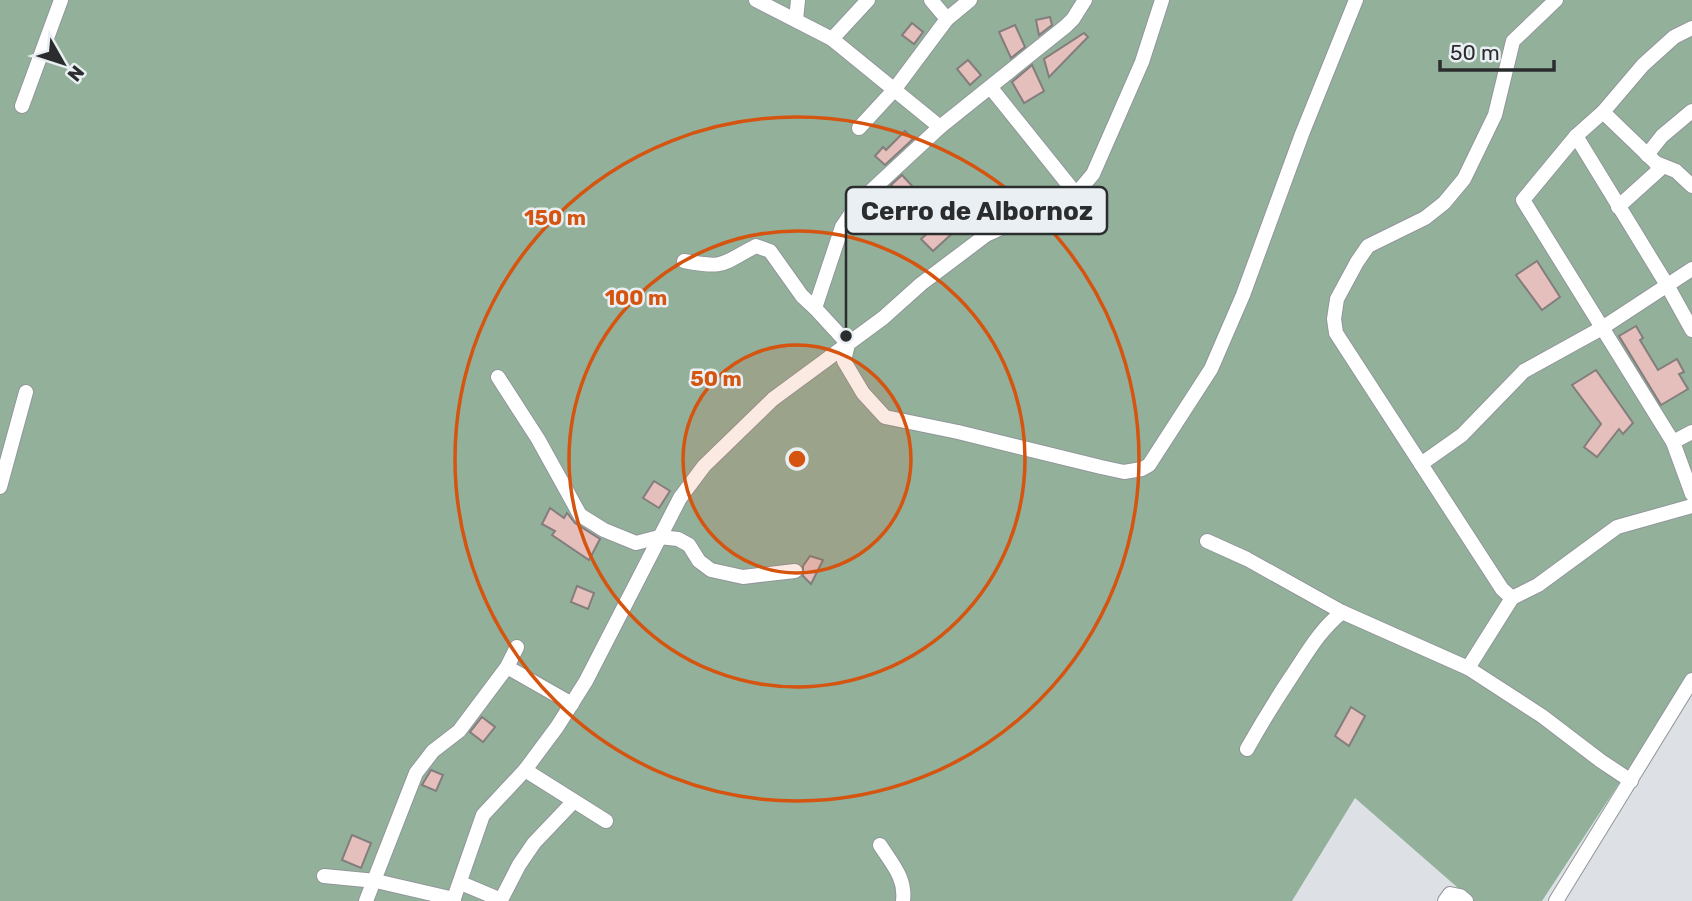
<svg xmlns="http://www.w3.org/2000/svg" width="1692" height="901" font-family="Rubik,sans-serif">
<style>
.forest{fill:#93b09b}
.building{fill:#e4bfbc;stroke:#847d7d;stroke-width:2}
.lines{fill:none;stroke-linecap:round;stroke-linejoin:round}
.minor-casing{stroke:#91969a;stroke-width:16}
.minor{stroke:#fff;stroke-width:14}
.ring{fill:none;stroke:#d5540f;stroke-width:3.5}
.centre{fill:#d5540f;stroke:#eaeff3;stroke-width:3.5}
.ring-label{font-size:21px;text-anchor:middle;font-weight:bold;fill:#d5540f;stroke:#eaeff3;stroke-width:5;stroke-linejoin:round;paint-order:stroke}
.leader{fill:none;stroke:#2b2c2e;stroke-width:2.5}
.callout-dot{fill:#2b2c2e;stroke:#eaeff3;stroke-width:2.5}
.callout{fill:#eaeff3;stroke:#2b2c2e;stroke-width:2.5}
.callout-label{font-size:26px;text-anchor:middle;font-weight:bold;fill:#2b2c2e}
</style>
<rect width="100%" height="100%" fill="#dde1e6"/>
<!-- forest -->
<path class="forest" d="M0,0H1692V672L1542,901H1473L1355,798L1292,901H0Z"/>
<!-- building -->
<g class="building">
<path d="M1050,17L1052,25L1039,35L1036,20Z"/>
<path d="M912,23L923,32L914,44L902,35Z"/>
<path d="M1015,25L1025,47L1011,58L999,32Z"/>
<path d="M1084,33L1088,37L1049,77L1044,59Z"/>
<path d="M968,60L981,75L970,85L957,69Z"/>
<path d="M1032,65L1044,91L1024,103L1012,82Z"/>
<path d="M905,131L913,139L885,165L875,156L883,147L886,150Z"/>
<path d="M902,175L914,188L903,198L891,185Z"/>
<path d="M945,218L956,230L933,251L921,239Z"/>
<path d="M1537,261L1560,297L1542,310L1516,275Z"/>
<path d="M1636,326L1643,338L1640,340L1658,370L1677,359L1684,372L1679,374L1688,389L1661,405L1619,336Z"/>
<path d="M1596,370L1633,423L1623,434L1619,429L1597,457L1584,447L1601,424L1572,385Z"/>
<path d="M654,481L670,491L659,508L643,498Z"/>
<path d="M550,508L564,518L567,513L575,523L600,539L589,560L552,535L555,531L542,524Z"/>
<path d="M810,556L823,560L811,584L803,576V566Z"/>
<path d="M577,586L594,593L588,609L571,602Z"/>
<path d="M1351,707L1365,716L1349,746L1335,736Z"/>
<path d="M482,717L495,727L483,742L470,732Z"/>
<path d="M431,770L443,775L436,791L422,785Z"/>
<path d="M352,835L371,843L361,868L342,860Z"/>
</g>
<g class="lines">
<!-- minor casing -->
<g class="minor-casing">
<g id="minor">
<path d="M756,0L832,39L940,127"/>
<path d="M931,0L947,19"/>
<path d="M796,20L798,0"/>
<path d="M1692,28L1674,37L1643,65L1603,112L1576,136L1523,200L1673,442L1692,494"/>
<path d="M832,39L868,0"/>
<path d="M991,88L1076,194"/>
<path d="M22,106L61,0"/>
<path d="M1603,112L1656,163L1659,170L1618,207"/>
<path d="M859,128L894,90L947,19L970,0"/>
<path d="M1576,136L1667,285L1692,330"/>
<path d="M1647,155L1662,136L1692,111"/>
<path d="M1656,163L1676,171L1692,186"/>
<path d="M684,261C726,269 721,264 756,246L770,251L802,296L815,308L848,344L844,361L863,393L885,417L958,432L1101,467L1124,472L1142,469L1149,465L1211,369L1243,295L1302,134L1356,0"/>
<path d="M815,308L842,227L859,202L940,127L1066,26L1073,19L1085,0"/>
<path d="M498,377L538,439L580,515L604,530L636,543L659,537L678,539L689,545L699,561L711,570L743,577L795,571"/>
<path d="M1673,442L1692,432"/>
<path d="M1421,464L1462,435L1524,371L1602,328L1692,269"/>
<path d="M0,487L26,392"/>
<path d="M1207,541L1247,559L1342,612L1468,668L1542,716L1601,761L1631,781"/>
<path d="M1512,598L1502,589L1336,333L1334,319L1337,299L1357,262L1368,246L1425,218L1444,203L1464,179L1495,115L1513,41L1556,0"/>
<path d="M507,667L572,704"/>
<path d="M1468,668L1512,598L1538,585L1617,527L1692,506"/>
<path d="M1247,749C1261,724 1275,701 1291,677C1307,653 1319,631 1342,612"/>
<path d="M525,770L606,821"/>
<path d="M880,845C892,864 906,878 903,901"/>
<path d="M324,876L376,881L454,899"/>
<path d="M461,883L501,900L519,865L534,843L574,801"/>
<path d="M366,901L416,773L433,751L459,731L507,667L517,647"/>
<path d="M453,901L483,815L525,770L557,727L586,681L680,498L704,466L773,399L883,318L921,284L986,235L1076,194L1093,174L1142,62L1162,0"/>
<path d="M1445,901L1450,894L1460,896L1466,901"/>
<path d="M1556,901L1692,680"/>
</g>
</g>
<!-- minor -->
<use href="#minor" class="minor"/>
</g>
<!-- distance rings -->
<circle cx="797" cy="459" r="114" fill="#d5540f" fill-opacity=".12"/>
<g class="ring">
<circle cx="797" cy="459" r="114"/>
<circle cx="797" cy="459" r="228"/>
<circle cx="797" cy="459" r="342"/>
</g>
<circle cx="797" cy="459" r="10" class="centre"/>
<g class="ring-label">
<text x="555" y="225">150 m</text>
<text x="636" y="305">100 m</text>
<text x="716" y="386">50 m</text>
</g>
<!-- callouts -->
<path class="leader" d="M846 336L846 211"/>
<circle class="callout-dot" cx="846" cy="336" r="7"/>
<rect class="callout" x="846" y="187" width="261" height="47" rx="7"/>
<g class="callout-label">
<text x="977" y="220">Cerro de Albornoz</text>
</g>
<!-- north arrow -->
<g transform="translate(63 63) rotate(129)" stroke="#eaeff3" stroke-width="5" paint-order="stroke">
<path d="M0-5L12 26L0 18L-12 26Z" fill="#2b2c2e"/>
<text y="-10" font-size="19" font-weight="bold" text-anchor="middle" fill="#2b2c2e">N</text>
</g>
<!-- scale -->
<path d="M1440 60v10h114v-10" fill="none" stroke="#2b2c2e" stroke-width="3.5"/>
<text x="1450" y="60" font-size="21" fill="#2b2c2e" stroke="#eaeff3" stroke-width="5" paint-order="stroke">50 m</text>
</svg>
